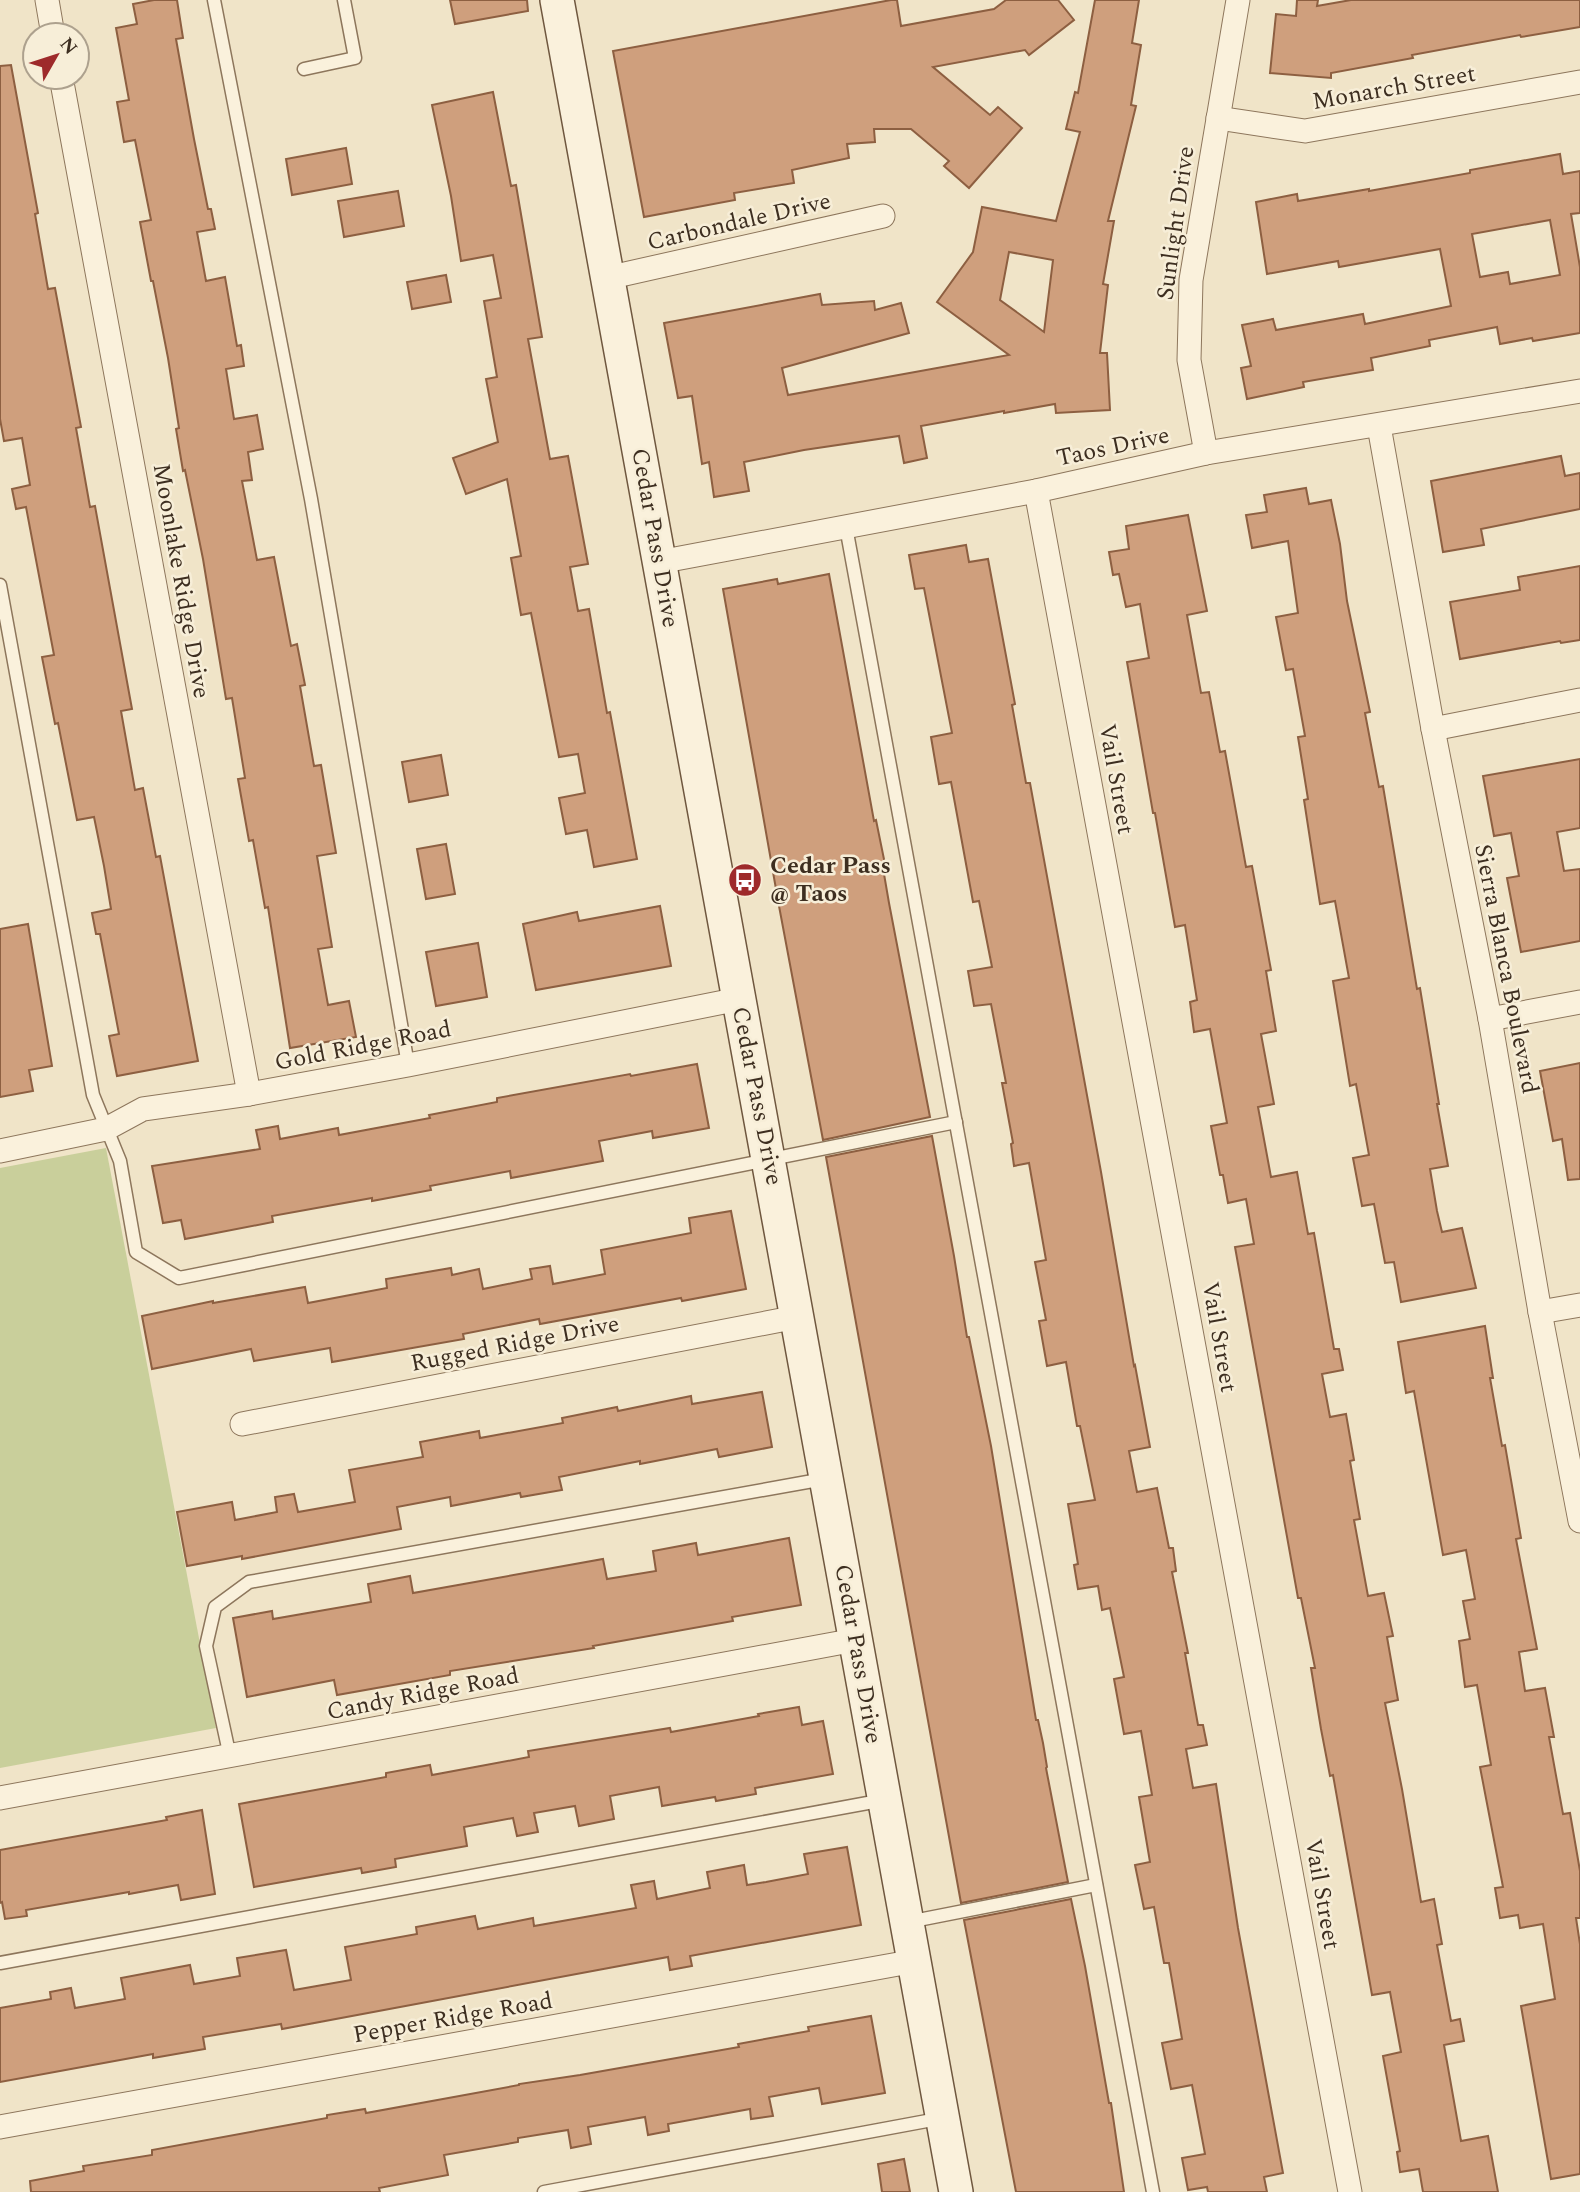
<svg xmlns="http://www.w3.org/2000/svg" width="1580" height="2192" font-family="Spectral,serif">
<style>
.green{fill:#c9cf9b}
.building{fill:#cf9f7d;stroke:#8d5f41;stroke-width:2;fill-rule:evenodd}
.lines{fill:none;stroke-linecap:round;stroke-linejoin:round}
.lane-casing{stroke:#8d765c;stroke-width:15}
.street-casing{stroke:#8d765c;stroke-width:25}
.secondary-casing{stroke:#6f573f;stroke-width:36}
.lane{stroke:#faf1dc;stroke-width:12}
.street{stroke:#faf1dc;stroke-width:23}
.secondary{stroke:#faf1dc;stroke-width:33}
.labels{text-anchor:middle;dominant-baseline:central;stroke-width:5;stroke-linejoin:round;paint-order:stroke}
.street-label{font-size:24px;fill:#3d2e20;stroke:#f7eed8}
.poi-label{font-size:24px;font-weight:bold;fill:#3d2e20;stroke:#f7eed8;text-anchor:start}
</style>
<rect width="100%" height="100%" fill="#f0e4c8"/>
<!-- green -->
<path class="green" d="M106,1148L216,1728L0,1768V1168Z"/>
<!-- building -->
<g class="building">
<path d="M154,0H177L183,38L176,39L194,139L208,209H211L215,229L197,232L206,281L225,277L237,346L241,345L244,366L226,369L234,419L257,415L263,449L248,452L252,480L242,481L257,560L274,557L291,646L297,644L305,685L300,686L314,766L321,765L336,853L317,856L332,947L318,949L328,1005L349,1001L356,1037L290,1048L268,907L265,908L253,840L249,841L238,779L245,778L232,698L226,699L203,559L185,470L183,471L176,429L179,428L168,358L153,281H151L140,222L151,220L135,140L124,142L117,102L129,100L116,28L137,24L133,4Z"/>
<path d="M450,0H527L528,11L455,24Z"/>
<path d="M891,0H897L901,26L994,9L1006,0H1058L1074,20L1029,55L1025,50L933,67L990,115L998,107L1022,128L969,188L944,166L949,161L911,129H874L875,142L847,144L849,158L792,170L794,183L734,193L735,200L644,217L613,51Z"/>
<path d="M1095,0H1139L1132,43L1141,45L1131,105L1136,106L1108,221H1114L1103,284L1108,285L1100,353H1107L1110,410L1056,413L1055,404L1004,413V411L921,426L927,458L904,463L899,436L804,450L744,462L749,491L714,497L709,462L702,464L692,396L678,398L664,323L820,294L822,305L874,301L875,310L901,303L909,333L782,368L788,395L1009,355L937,302L973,252L982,207L1056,221L1080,132L1066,129L1075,92L1078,93ZM1009,252L1053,260L1044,332L1000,300Z"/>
<path d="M1297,0H1318L1317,6L1351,0H1580V27L1521,37L1520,35L1412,55L1413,58L1331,73V78L1270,73L1276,14L1296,16Z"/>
<path d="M11,65L38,213L35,214L48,289L55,288L81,427L76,428L90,507L95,506L132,709L121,711L135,790L143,788L156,857L160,856L198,1061L117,1076L109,1036L119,1034L100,934H96L92,913L111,909L104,866L94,817L77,820L58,723L55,724L42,657L54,655L26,507L16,509L12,489L30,485L22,438L4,441L0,419V66Z"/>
<path d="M493,92L511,186L516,185L542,337L528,339L550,459L568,456L588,564L570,567L578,611L589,609L607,713L610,712L637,859L594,867L587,830L566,834L559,798L585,793L578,754L559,757L531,613L521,615L511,558L521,556L507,479L466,494L453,458L498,442L486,379L497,377L484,301L501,298L493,255L461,261L451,196L432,105Z"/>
<path d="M346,148L352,184L292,195L286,159Z"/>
<path d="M1560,154L1563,174L1580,171V213L1571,214L1580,267V333L1533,341L1532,338L1500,344L1497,327L1429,340L1430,346L1371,358L1373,370L1303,382L1304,387L1247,399L1241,368L1251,366L1242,325L1273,319L1276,330L1363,314L1365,324L1451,306L1440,249L1339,267L1338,261L1267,274L1256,202L1297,194L1298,201L1369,189V191L1470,173V170ZM1550,220L1560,275L1510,284L1508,272L1480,277L1472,234Z"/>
<path d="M398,191L404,226L344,237L338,201Z"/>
<path d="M446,275L451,302L412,309L407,282Z"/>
<path d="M1561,456L1565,476L1580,473V509L1481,529L1484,545L1443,552L1431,481Z"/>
<path d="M1306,488L1309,504L1331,500L1340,544L1347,601L1370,712L1365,713L1379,787L1383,786L1417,989L1420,988L1439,1104H1437L1448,1166L1430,1169L1437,1211L1442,1232L1462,1228L1476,1288L1401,1302L1394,1262L1385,1263L1374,1204L1362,1206L1353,1158L1369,1155L1356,1084L1350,1086L1333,981L1349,978L1335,901L1320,904L1304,800L1308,799L1298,737L1305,736L1293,669L1286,670L1276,617L1298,613L1288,541L1252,548L1246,515L1267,512L1264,495Z"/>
<path d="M1188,515L1207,611L1187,615L1201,693L1209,692L1220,752L1225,751L1246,867L1252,866L1271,970L1266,971L1276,1031L1261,1034L1274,1104L1258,1107L1271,1177L1297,1172L1308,1234L1314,1233L1334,1349H1339L1343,1370L1322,1374L1330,1417L1346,1414L1354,1460L1350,1461L1360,1519L1354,1520L1368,1596L1384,1593L1393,1636L1387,1637L1398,1700L1385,1703L1402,1789L1421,1902L1434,1899L1442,1944L1437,1945L1451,2021L1460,2019L1464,2041L1444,2045L1461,2141L1488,2136L1498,2192H1423L1419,2169L1400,2172L1397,2152L1400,2151L1383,2056L1401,2052L1390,1992L1372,1995L1333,1775L1330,1776L1321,1729L1311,1668H1315L1301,1598H1298L1235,1247L1254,1244L1246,1199L1228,1203L1223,1175H1220L1211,1126L1227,1123L1210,1029L1194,1032L1190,1002L1197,1000L1185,925L1175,927L1155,813H1153L1127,662L1149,658L1140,604L1126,607L1119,574L1113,575L1109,552L1129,549L1126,526Z"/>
<path d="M966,545L969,562L988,559L1015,704L1012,705L1026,783H1030L1101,1172L1134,1366L1135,1365L1150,1447L1129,1451L1137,1492L1157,1488L1169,1548H1173L1176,1571L1172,1572L1188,1653H1185L1198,1725H1203L1207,1745L1186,1749L1193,1788L1216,1784L1238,1928L1283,2173L1264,2177L1267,2192H1208L1207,2187L1188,2190L1182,2158L1205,2154L1192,2085L1171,2089L1162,2043L1182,2039L1169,1963H1164L1154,1907L1144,1909L1135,1865L1150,1862L1139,1797L1152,1795L1141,1731L1124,1734L1114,1679L1124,1677L1110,1608L1102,1610L1098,1586L1078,1589L1074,1565L1078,1564L1068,1504L1095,1500L1080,1426H1077L1066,1362L1047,1366L1039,1321L1046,1320L1035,1262L1046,1260L1029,1163L1014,1166L1011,1144L1013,1143L1002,1083H1006L991,1004L974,1006L968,971L992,967L979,901L973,902L951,782L939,784L931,737L952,733L924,588L915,589L909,555Z"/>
<path d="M1580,566V640L1561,643L1560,641L1460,659L1450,602L1520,590L1518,577Z"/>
<path d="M829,574L874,821L876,820L887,874H884L889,903L930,1117L823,1140L779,906L723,589L777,579L778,584Z"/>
<path d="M441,755L448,795L409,802L402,762Z"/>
<path d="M1580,759V828L1557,832L1564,871L1580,869V941L1521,952L1507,878L1519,876L1511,833L1494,836L1483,776Z"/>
<path d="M446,844L455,894L426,899L417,849Z"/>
<path d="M660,906L671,966L536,990L523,924L577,912L579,921Z"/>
<path d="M28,924L52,1066L29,1070L33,1091L0,1097V929Z"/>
<path d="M478,943L487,997L436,1006L426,952Z"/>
<path d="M1580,1063V1179L1568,1180L1562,1139L1553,1141L1540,1071Z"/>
<path d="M697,1064L709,1128L653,1138L652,1131L599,1141L603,1161L511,1178L510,1171L430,1186L431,1190L372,1201V1198L272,1216L273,1222L185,1239L181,1220L163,1223L152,1166L260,1149L256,1130L278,1126L280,1139L338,1128L339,1135L430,1118L429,1115L497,1102V1098L630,1074L631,1076Z"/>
<path d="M932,1136L954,1256L967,1337H969L991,1446L1036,1720H1038L1043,1743L1047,1767L1046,1768L1068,1882L961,1903L826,1157Z"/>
<path d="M731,1211L746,1289L682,1301L681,1298L540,1324L539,1319L463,1334L464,1339L332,1362L330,1348L254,1361L251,1349L152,1369L142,1316L213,1301V1303L305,1287L308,1303L387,1288L386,1279L451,1268L452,1275L479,1269L483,1289L532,1279L530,1269L550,1266L553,1284L605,1274L601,1250L691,1233L689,1218Z"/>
<path d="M1485,1326L1493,1378H1490L1502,1446L1505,1445L1521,1538L1516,1539L1537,1649L1519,1652L1525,1691L1545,1688L1554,1737H1549L1563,1814L1570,1813L1580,1871V1918H1576L1580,1944V2174L1551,2179L1521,2006L1555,1999L1543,1924L1520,1928L1518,1915L1500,1918L1495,1888L1503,1887L1480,1767L1491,1765L1477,1685L1465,1687L1459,1641L1470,1639L1463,1601L1475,1599L1466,1550L1443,1555L1414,1391L1406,1393L1398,1342Z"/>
<path d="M762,1392L772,1447L719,1457L717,1449L640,1464V1461L559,1477L562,1490L521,1497L520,1493L451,1506L450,1497L397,1507L401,1529L242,1559V1556L187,1566L177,1512L232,1502L235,1520L277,1512L275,1497L294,1494L298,1512L355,1502L349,1470L423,1457L420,1442L479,1431L480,1438L563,1423L562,1418L617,1407L618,1411L691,1396L692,1404Z"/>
<path d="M789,1538L801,1605L732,1617L733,1621L593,1646L594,1648L450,1671V1675L337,1695L334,1680L247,1697L233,1618L272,1611L273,1619L371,1602L368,1584L410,1576L413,1593L603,1559L607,1579L656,1571L653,1551L696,1543L698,1555Z"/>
<path d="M799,1707L802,1725L823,1721L833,1774L755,1788L756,1794L716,1801L715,1797L662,1806L659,1787L610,1796L614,1819L579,1826L575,1806L534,1813L538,1832L517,1836L513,1818L464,1827L467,1846L395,1859L396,1867L362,1873L361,1868L254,1887L239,1804L386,1777V1773L430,1765L432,1775L529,1757L528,1751L670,1728L671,1732L759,1716L758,1714Z"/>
<path d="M202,1810L215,1894L181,1900L178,1885L129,1894V1892L26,1910L27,1916L5,1919L2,1902L0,1903V1850L167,1820L166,1817Z"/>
<path d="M847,1847L861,1925L690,1956L692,1966L670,1970L668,1957L282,2029L281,2024L203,2037L205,2049L153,2058V2054L0,2082V2008L51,1999L50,1992L71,1988L75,2008L125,1999L121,1978L190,1965L194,1984L240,1976L237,1958L286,1950L294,1990L351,1980L345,1947L417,1934L416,1927L475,1916L478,1929L533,1918L534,1926L636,1908L631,1885L654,1881L657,1899L710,1888L707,1872L744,1865L747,1885L766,1882L808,1874L804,1854Z"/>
<path d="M1071,1899L1085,1966L1109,2103H1111L1124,2192H1016L964,1920Z"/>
<path d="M871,2016L885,2093L822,2104L819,2088L769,2097L773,2116L751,2119L750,2109L668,2124L669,2131L648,2135L645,2117L588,2127L591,2144L571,2148L568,2130L518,2138V2142L444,2155L448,2175L379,2188L380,2192H31L30,2181L84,2171L83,2166L152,2155V2150L327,2118V2115L365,2109L366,2113L519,2085V2084L580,2075L739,2047L738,2044L809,2031L808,2027Z"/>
<path d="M904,2159L910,2192H882L878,2164Z"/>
</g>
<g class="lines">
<!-- lane casing -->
<g class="lane-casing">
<g id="lane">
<path d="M214,0L311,499L408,1065"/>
<path d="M304,69L355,58L344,0"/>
<path d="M846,527L1153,2192"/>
<path d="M0,585L93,1095L120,1161L136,1252L179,1278L956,1122"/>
<path d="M230,1757L206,1646L215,1607L249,1582L824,1479"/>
<path d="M908,1922L1096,1885"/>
<path d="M0,1963L884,1800"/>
<path d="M544,2192L943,2118"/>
</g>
</g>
<!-- street casing -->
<g class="street-casing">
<g id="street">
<path d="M47,0L53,35"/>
<path d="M61,77L249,1094"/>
<path d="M1218,118L1305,131L1580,82"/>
<path d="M607,278L883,216"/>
<path d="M1379,426L1433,729L1490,1019L1540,1312L1580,1521"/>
<path d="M1206,453L1189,360L1191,280L1238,0"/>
<path d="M1036,491L1350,2192"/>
<path d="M659,562L1036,491L1206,453L1580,391"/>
<path d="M1433,729L1580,700"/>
<path d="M1490,1019L1580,1002"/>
<path d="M0,1151L106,1129L143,1109L249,1094L408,1065L739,999"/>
<path d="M1540,1312L1580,1305"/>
<path d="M242,1424L797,1317"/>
<path d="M0,1798L855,1640"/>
<path d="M0,2127L915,1961"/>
</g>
</g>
<!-- secondary casing -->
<g class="secondary-casing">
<path id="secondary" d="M557,0L956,2192"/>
</g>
<!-- lane -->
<use href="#lane" class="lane"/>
<!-- street -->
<use href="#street" class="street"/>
<!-- secondary -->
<use href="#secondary" class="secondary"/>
</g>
<!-- icons -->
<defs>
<g id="bus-disc" transform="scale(1.75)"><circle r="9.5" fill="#9e2a2b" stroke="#f7eed8"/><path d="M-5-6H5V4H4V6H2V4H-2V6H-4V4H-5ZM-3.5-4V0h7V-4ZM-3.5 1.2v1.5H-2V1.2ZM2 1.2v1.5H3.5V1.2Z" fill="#fff"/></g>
</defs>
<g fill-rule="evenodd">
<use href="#bus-disc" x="745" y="880"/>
</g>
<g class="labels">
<!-- street labels -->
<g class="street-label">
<text transform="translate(1394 88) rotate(-10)">Monarch Street</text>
<text transform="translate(739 222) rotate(-13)">Carbondale Drive</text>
<text transform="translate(1176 223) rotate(-82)">Sunlight Drive</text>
<text transform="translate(1113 447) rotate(-12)">Taos Drive</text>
<text transform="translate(655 538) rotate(80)">Cedar Pass Drive</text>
<text transform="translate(181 581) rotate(80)">Moonlake Ridge Drive</text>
<text transform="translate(1116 779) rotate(80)">Vail Street</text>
<text transform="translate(1506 969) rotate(79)">Sierra Blanca Boulevard</text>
<text transform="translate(363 1046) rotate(-11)">Gold Ridge Road</text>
<text transform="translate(757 1096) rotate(79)">Cedar Pass Drive</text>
<text transform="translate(1219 1337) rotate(80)">Vail Street</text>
<text transform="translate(515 1344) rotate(-11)">Rugged Ridge Drive</text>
<text transform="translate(858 1654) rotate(80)">Cedar Pass Drive</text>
<text transform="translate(423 1694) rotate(-11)">Candy Ridge Road</text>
<text transform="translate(1322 1894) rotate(80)">Vail Street</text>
<text transform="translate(453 2018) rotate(-10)">Pepper Ridge Road</text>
</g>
<!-- poi labels -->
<g class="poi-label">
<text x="770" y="866">Cedar Pass<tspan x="770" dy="28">@ Taos</tspan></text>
</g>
</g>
<!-- north arrow -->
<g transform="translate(56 56) rotate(51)"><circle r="33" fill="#f7eed8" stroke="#ada18e" stroke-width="2"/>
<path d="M0-5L12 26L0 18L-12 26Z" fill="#9e2a2b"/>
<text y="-10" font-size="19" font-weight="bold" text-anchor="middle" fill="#3d2e20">N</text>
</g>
</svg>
